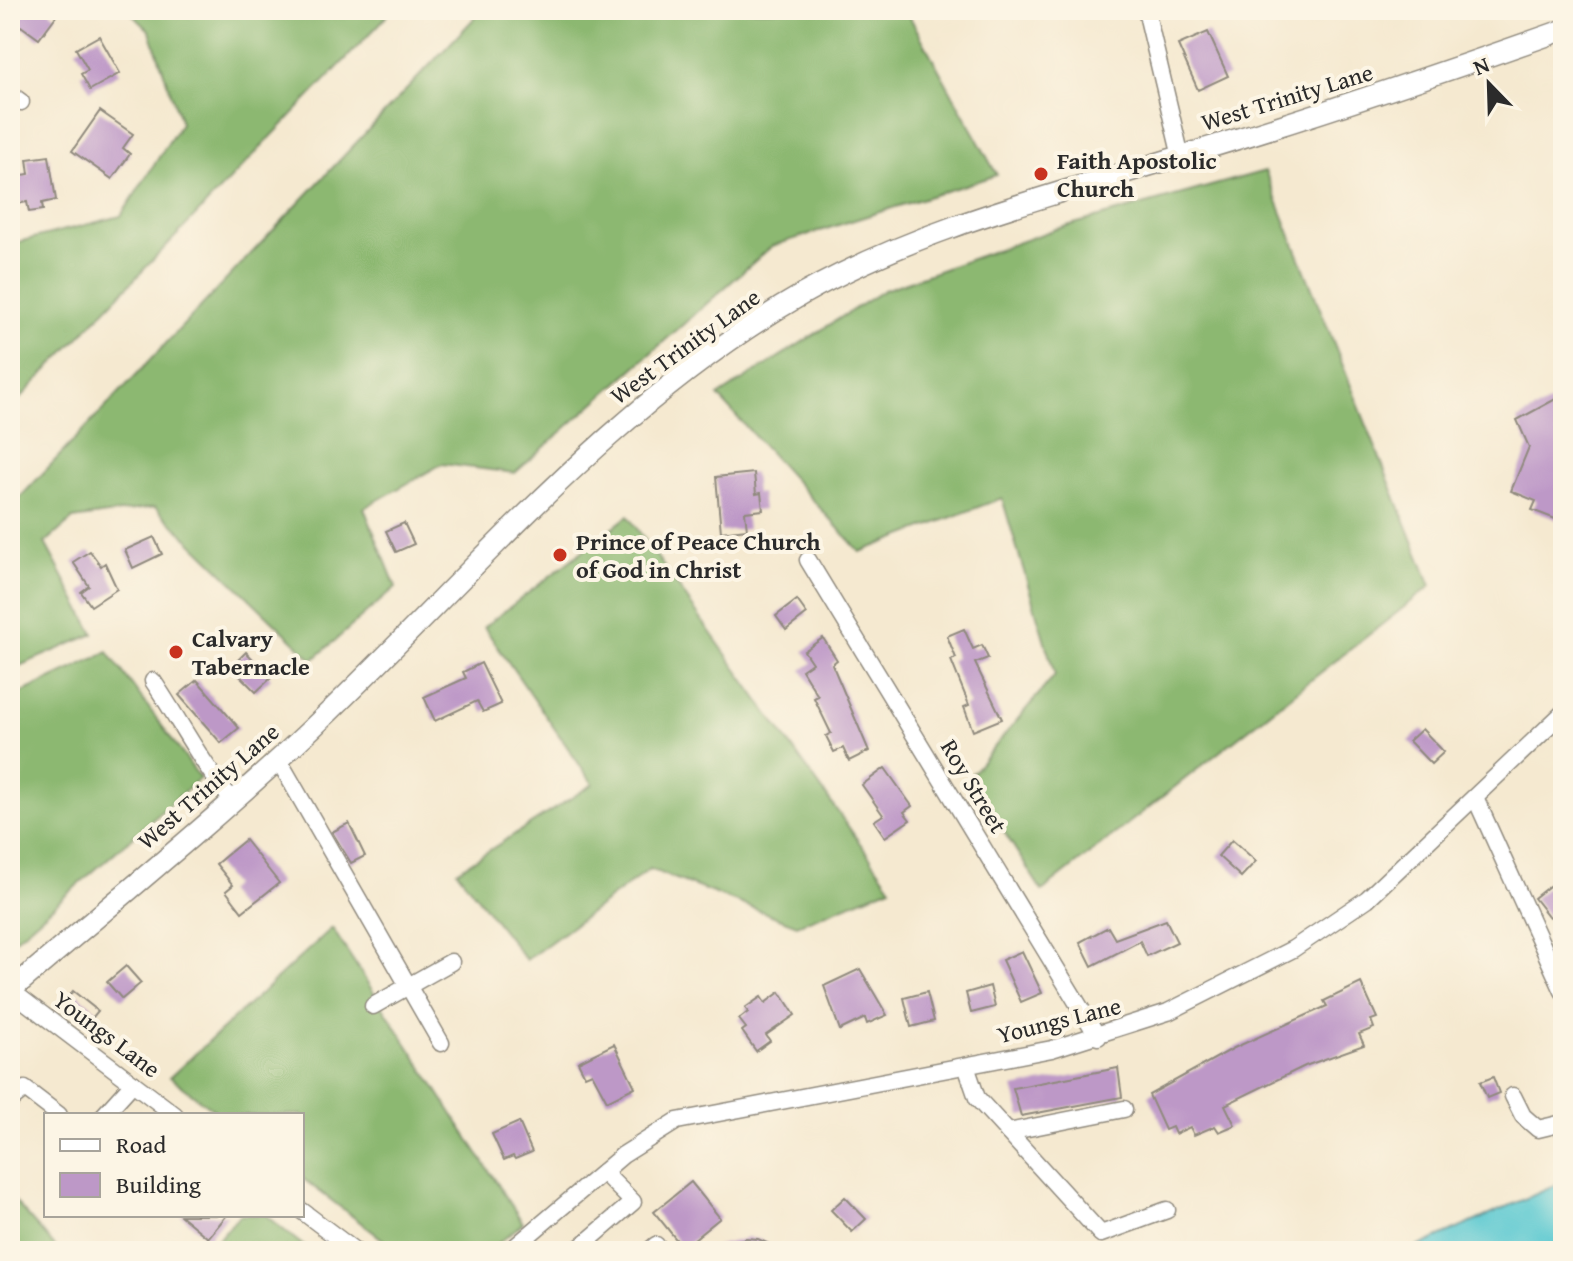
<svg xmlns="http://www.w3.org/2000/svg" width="1573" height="1261" font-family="'Gentium Book Plus',serif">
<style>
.forest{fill:#8cb871;stroke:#5c724e;stroke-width:2}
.water{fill:#5cc9d1;stroke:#447a7e;stroke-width:2}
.building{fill:#bd98c7}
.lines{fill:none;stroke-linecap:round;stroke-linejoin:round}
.minor-casing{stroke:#908a7e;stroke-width:19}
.major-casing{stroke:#908a7e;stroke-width:23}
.minor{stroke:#fff;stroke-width:16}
.major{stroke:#fff;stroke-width:20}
.poi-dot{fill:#c8321e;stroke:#fcf5e5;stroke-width:3}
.labels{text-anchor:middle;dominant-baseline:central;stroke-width:8;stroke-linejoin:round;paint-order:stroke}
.street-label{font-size:24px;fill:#2b2b2b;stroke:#fcf5e5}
.poi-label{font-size:24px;font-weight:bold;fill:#2b2b2b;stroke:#fcf5e5;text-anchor:start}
</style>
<rect width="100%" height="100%" fill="#fcf5e5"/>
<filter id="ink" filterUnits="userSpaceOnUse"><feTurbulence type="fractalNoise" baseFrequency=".0125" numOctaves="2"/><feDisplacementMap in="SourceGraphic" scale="16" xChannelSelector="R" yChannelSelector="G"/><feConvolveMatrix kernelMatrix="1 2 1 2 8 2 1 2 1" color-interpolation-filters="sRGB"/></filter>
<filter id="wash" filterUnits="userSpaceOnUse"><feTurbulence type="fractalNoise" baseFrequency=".006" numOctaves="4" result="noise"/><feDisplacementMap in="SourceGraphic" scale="32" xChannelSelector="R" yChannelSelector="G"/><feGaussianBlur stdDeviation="1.8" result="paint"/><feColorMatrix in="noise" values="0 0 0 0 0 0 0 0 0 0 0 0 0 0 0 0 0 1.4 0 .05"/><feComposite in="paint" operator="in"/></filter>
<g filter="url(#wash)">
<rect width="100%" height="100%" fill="#f5e9d0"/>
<!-- forest -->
<g class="forest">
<path d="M128,10H382L388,15L10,409V244L121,216L181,123L150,31Z"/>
<path d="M482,10H906L997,175L772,246L515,473L442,464L364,508L396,587L313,660L155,507L73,519L45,543L94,634L10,670V508Z"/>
<path d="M1265,171L1431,586L1042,891L969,777L1055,675L1002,498L860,552L718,396L884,290L1056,229Z"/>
<path d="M628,516L891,887L797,925L650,869L526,960L457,871L593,784L484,627Z"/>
<path d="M108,652L200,778L10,944V698Z"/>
<path d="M332,928L523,1223L489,1251H398L302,1178V1115H220L170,1077Z"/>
<path d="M10,1196L59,1251H10Z"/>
<path d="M240,1215H265L310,1251H207Z"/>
</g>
<!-- water -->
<path class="water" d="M1563,1182V1251H1408Z"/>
<g id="blocks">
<!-- building -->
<g class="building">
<path d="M14,10H48L56,16L39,39L21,26L18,29L10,23Z"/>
<path d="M1208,32L1228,76L1198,90L1178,45Z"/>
<path d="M99,36L120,73L90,90L81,74L88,70L76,49Z"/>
<path d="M100,111L133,134L123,148L130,154L112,179L72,151Z"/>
<path d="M49,156L56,200L42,203L43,210L29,212L27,202L10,205V177L29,174L27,159Z"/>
<path d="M1563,395V522L1532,510L1536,501L1511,491L1529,447L1517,420Z"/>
<path d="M754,473L756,494L761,493L763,510L745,512L747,529L721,532L716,477Z"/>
<path d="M404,523L414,544L396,552L386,531Z"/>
<path d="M154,537L162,554L133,568L125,550Z"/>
<path d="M90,551L101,566L105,563L117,589L91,606L81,592L89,586L73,562Z"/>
<path d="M797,600L807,614L786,630L776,616Z"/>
<path d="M964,629L973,649L982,645L988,658L975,663L1002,719L973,731L964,707L969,705L951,660L956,658L947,636Z"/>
<path d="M823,638L837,660L832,664L869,751L849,761L843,748L834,752L826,736L831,733L814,698L818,696L802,670L812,663L804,651Z"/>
<path d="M246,652L271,678L256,692L231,667Z"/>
<path d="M481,663L501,704L483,712L477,701L435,721L424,697L466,678L463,672Z"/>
<path d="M197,680L239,728L221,743L179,695Z"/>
<path d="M1422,729L1444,752L1431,764L1409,741Z"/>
<path d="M885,768L912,806L904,812L910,820L885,837L874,821L883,815L862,785Z"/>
<path d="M349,823L365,856L351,863L332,832Z"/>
<path d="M245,840L279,883L242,912L226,891L233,885L216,864Z"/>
<path d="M1232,840L1256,861L1241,877L1218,856Z"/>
<path d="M1553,883L1563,897L1557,901L1562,907L1549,917L1534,898Z"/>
<path d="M1166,920L1177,942L1147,956L1140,941L1092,966L1080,942L1108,927L1115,939Z"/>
<path d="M1022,951L1042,993L1021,1002L1002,960Z"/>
<path d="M126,966L141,983L122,999L107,982Z"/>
<path d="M860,969L887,1015L867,1024L865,1018L840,1030L824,986Z"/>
<path d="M1361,983L1377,1018L1371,1020L1374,1028L1359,1034L1364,1045L1305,1066L1225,1105L1235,1125L1219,1132L1215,1126L1194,1135L1190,1127L1175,1134L1172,1127L1165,1130L1149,1095L1234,1048L1327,1006L1324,1001Z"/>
<path d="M990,986L995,1007L971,1013L966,993Z"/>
<path d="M73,991L98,1011L87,1024L63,1003Z"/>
<path d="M780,992L795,1015L766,1035L770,1041L756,1051L742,1031L746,1028L739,1019L748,1012L745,1008L761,997L765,1003Z"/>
<path d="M927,992L934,1021L911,1027L904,998Z"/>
<path d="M614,1044L635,1087L607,1101L592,1073L585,1076L578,1062Z"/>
<path d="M1118,1068L1122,1097L1021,1116L1013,1088Z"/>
<path d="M1493,1077L1499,1093L1487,1098L1480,1082Z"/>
<path d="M519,1122L532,1152L515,1159L513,1156L504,1160L492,1134Z"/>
<path d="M691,1182L720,1218L683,1248L654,1212Z"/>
<path d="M845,1197L866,1219L852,1232L831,1210Z"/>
<path d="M180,1215H227L208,1238Z"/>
<path d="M746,1238L758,1239L785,1251H714L713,1247Z"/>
</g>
</g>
</g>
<g filter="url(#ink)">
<use href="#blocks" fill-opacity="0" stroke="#908a7e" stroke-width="2"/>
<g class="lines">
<!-- minor casing -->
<g class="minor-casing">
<g id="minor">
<path d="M1146,10L1181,157"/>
<path d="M10,94L21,102"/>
<path d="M808,560L1098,1037"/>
<path d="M153,681C180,721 201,763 232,800"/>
<path d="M278,759L441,1043"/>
<path d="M1475,797L1563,991"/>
<path d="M10,990L175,1115"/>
<path d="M373,1006L451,962"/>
<path d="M966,1066L977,1098L1101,1234L1167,1210"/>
<path d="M1513,1096L1523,1116L1538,1129L1563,1123"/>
<path d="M10,1101L25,1089L59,1115"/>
<path d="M104,1115L133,1083"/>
<path d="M1008,1132L1124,1109"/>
<path d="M302,1211L355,1251"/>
<path d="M510,1251L623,1155L677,1121L1052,1049L1168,1012L1293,949L1367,899L1563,713"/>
<path d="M576,1251L633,1202L603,1172"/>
<path d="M649,1251L656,1245"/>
</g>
</g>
<!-- major casing -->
<g class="major-casing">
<path id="major" d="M10,991C109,906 212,823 307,733C467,582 610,404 803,294C920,228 1053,195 1181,156C1310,118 1436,75 1563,30"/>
</g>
<!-- minor -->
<use href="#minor" class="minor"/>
<!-- major -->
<use href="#major" class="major"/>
</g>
</g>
<!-- markers -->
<g class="poi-dot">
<circle cx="1041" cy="174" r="8"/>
<circle cx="560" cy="555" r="8"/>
<circle cx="176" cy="652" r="8"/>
</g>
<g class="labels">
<!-- street labels -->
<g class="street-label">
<text transform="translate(1287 97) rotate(-17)">West Trinity Lane</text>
<text transform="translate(685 346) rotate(-36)">West Trinity Lane</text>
<text transform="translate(208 786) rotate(-41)">West Trinity Lane</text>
<text transform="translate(974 786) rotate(59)">Roy Street</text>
<text transform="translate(1059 1020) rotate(-14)">Youngs Lane</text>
<text transform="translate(107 1034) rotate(37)">Youngs Lane</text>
</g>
<!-- poi labels -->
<g class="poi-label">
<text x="1057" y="160">Faith Apostolic<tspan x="1057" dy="28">Church</tspan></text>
<text x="576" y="541">Prince of Peace Church<tspan x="576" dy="28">of God in Christ</tspan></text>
<text x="192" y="638">Calvary<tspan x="192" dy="28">Tabernacle</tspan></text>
</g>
</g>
<!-- margin -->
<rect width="1573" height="1261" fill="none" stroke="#fcf5e5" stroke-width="40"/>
<!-- legend -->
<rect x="44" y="1113" width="260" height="104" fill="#fcf5e5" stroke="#a8a49b" stroke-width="2"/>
<rect x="60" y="1139" width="40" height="12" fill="#ffffff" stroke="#a8a49b" stroke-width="2"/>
<text x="116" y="1153" font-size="24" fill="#2b2b2b">Road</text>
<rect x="60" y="1173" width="40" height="24" fill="#bd98c7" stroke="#a8a49b" stroke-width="2"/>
<text x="116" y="1193" font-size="24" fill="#2b2b2b">Building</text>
<!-- north arrow -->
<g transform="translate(1489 84) rotate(337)" stroke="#fcf5e5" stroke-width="6" paint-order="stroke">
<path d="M0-6L14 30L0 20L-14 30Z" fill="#2b2b2b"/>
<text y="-12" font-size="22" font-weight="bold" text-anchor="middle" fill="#2b2b2b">N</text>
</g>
</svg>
